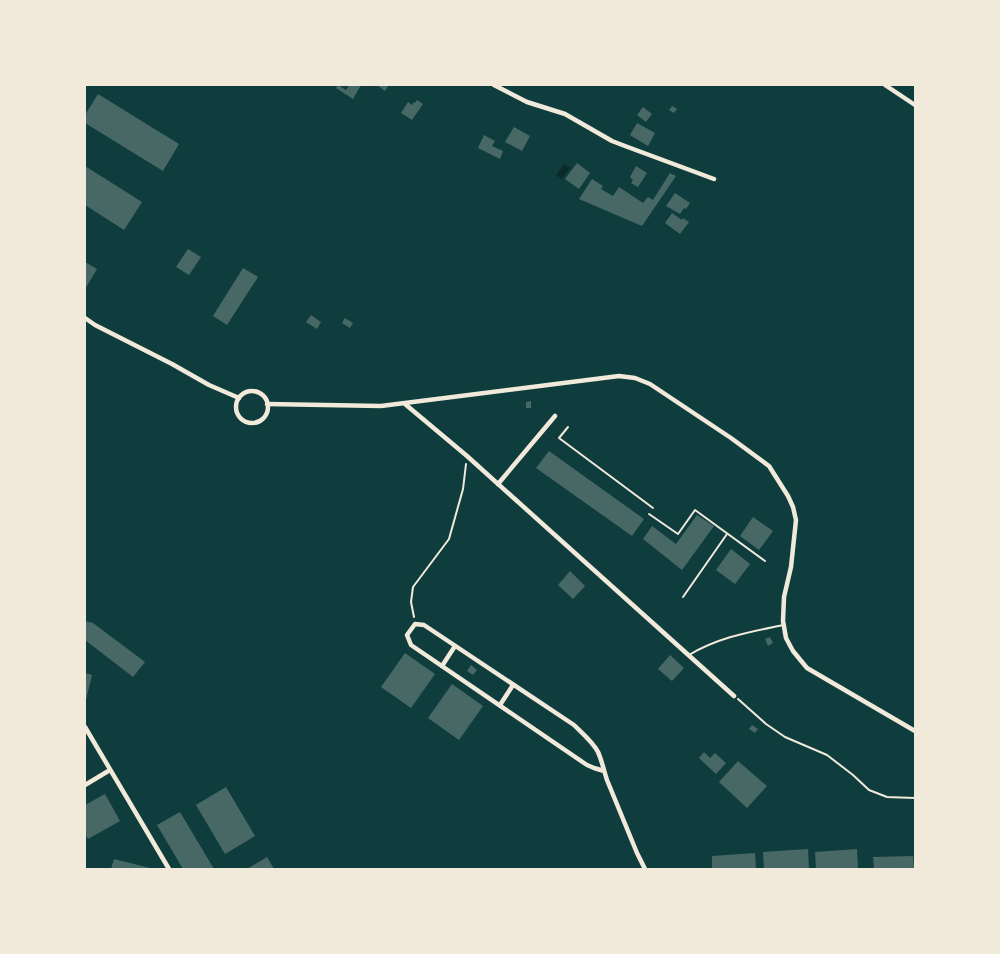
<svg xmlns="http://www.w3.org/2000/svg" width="1000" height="954" font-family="'Source Sans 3',sans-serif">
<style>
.water{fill:#0a2a2b}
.building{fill:#486865}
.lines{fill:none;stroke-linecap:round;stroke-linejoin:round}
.path{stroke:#f1e9da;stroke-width:2}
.service{stroke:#f1e9da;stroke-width:2}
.minor{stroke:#f1e9da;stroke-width:4.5}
</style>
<rect width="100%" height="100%" fill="#0f3d3e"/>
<!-- water -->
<path class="water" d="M564,164L570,168L562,179L556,175Z"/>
<!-- building -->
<g class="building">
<path d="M338,85L346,90L349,85H361L353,99L336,88Z"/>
<path d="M377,85H389L385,91Z"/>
<path d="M98,94L179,144L163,171L85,123V115Z"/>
<path d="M417,100L423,104L412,120L401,113L408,102L412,105L414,102L415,103Z"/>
<path d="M672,106L677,109L674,113L669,110Z"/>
<path d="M643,107L652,114L646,122L637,115Z"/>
<path d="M637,123L655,133L648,146L630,135Z"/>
<path d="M514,127L530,136L522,151L505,142Z"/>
<path d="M484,135L495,141L492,146L503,151L500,159L478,148Z"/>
<path d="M577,163L590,173L579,189L565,179Z"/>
<path d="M85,166L142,202L124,230L85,205Z"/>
<path d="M636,166L647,173L638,187L631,183L633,180L630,177Z"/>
<path d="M670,173L676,176L642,226L579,199L592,179L603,186L601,189L613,196L619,187L643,203L648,197L653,200Z"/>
<path d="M675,193L690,203L686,209L684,208L680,214L666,206Z"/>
<path d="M672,213L682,220L683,218L689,222L680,234L665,223Z"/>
<path d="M188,249L201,257L189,275L176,267Z"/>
<path d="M85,262L97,269L85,289Z"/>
<path d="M243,268L258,277L227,325L213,316Z"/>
<path d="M311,315L321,322L317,329L306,322Z"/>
<path d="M345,318L353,323L350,328L342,323Z"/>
<path d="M531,401V408H526V402Z"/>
<path d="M549,451L644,519L632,536L536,468Z"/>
<path d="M697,515L714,526L682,570L643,539L652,526L676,544Z"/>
<path d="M753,517L773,531L759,550L740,536Z"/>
<path d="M731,549L750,564L735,584L716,570Z"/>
<path d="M570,571L585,586L573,599L558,585Z"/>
<path d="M85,621L93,623L145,662L133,677L85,640Z"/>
<path d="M770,637L773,643L768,646L765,639Z"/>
<path d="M405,653L435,674L411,708L381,687Z"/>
<path d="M670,655L684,668L672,681L658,669Z"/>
<path d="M471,665L477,670L473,675L467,671Z"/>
<path d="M85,673L92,675L86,700H85Z"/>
<path d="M452,684L483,706L459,740L428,718Z"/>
<path d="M752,725L758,729L755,733L749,729Z"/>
<path d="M704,752L710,758L715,753L726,763L716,774L699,758Z"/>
<path d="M738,761L767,786L747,808L719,782Z"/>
<path d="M226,787L255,836L225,854L196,805Z"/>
<path d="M105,794L120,821L88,839L85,834V805Z"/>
<path d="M180,812L214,869H183L157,825Z"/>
<path d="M808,849L809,869H764L763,852Z"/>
<path d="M857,849L858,869H816L815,852Z"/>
<path d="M755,853L756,869H712V856Z"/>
<path d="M913,856L914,869H874L873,857Z"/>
<path d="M267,857L274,869H247Z"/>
<path d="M114,859L150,868V869H111Z"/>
</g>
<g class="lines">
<!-- path -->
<g class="path">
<path d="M568,427L559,438L653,508"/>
<path d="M649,514L678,534L695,510L765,561"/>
<path d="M683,597L727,534"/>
<path d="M414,617L411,602L413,587L449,539L463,489L466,464"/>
<path d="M738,699L766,724L785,737L827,755L853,775L869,790L887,797L915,798"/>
</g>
<!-- service -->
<path class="service" d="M689,655C719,637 750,632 783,625"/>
<!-- minor -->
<g class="minor">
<path d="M494,85L527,102L565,114L612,141L625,146L714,179"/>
<path d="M885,85L915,105"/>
<path d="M85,318L95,325L172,364L209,385L239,398"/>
<circle cx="252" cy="407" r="16"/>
<path d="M267,404L381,406L619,376L635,378L650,384L731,438L769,466L788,496L793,507L796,520L791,567L784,597L783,621L786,638L793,651L807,668L915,731"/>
<path d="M405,404L467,456L734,696"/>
<path d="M498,484L555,416"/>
<path d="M442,666L455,646"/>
<path d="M500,705L513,685"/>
<path d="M85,727L169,869"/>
<path d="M604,771L594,768L587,765L411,645L407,635L415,624L424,625L574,725C582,733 593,742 598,752C602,761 604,771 607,780L637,853L645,869"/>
<path d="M85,785L110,770"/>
</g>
</g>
<!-- border -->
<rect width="1000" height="954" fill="none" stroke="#f1e9da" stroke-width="172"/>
</svg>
